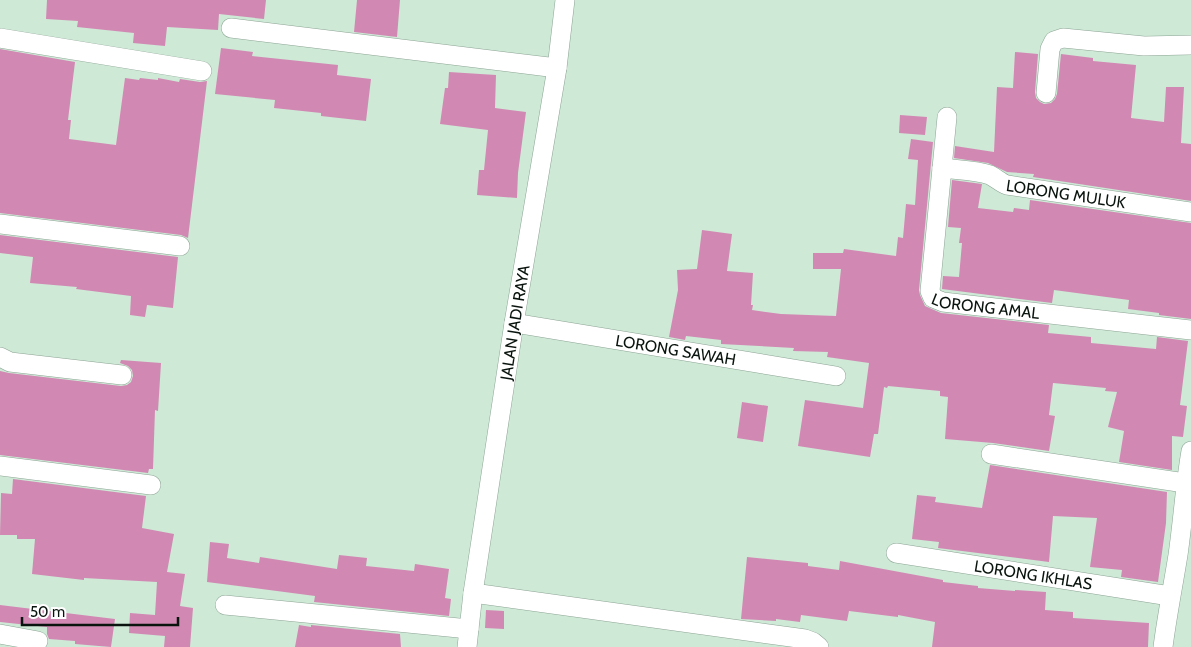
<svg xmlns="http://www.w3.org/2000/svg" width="1191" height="647" font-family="Cabin,sans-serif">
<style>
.building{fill:#d189b3}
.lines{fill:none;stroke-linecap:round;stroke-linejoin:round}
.minor-casing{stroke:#8ca494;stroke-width:20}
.minor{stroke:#fff;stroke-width:19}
.labels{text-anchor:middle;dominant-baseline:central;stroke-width:5;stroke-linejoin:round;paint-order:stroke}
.street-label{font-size:16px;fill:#0a140e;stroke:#fff}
</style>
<rect width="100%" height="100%" fill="#cfe9d7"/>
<!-- building -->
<g class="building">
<path d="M47,0H266L264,19L219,14L218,30L167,27L165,46L133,43L134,33L77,27L78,21L46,19Z"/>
<path d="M357,0H400L397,37L354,32Z"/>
<path d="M221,48L253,52L252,56L338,65L337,75L371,79L366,121L321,116V113L274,108L275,100L215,94Z"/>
<path d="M0,49L75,62L68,120H71L69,139L116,145L125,78L139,80L140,78L158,80V78L179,82L180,79L200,82L207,81L188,238L181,235L0,213Z"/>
<path d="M1015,52L1038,54L1035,92L1036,98L1040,102L1044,104L1051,103L1055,99L1057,94L1061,54L1093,58V61L1136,65L1131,118L1164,122L1166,87H1184L1181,143L1191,144V201L1033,177L1034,174L1007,172L988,163L954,158L955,146L994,152L997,87L1013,88Z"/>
<path d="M449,72L496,75L495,108L526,112L518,173L517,198L477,195L479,170H484L488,130L440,124L445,88H448Z"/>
<path d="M900,115L927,117L925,135L899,133Z"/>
<path d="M911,139L933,142L919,290L920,295L925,306L941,313L1049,325L1048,333L1091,337V343L1156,349L1157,337L1188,341L1180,405L1187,406L1183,437L1172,436V470L1119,462L1124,431L1108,427L1117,392L1105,391L1106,388L1053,383L1049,415L1055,416L1049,451L993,443L945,439L948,397L940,396V391L888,386L887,388L884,387L878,434H874L870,457L798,446L805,400L863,408L869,363L827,357L828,352L793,351L794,348L721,344V340L686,336L685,340L669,337L678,290L677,270L697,269L702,230L732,234L727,271L753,273L751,305H753L752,310L781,314L836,316L841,269H813V253H843L844,249L896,256L898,237L903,238L906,204L915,205L918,160L908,159Z"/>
<path d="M952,180L982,184L978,208L1013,212L1014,208L1029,210L1030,200L1191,223V319L1159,315V313L1128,309L1129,300L1054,290L1052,303L942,289L943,276L959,277L962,243H959L961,228L948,227Z"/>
<path d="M0,235L178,257L173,308L147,305L145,317L130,315L131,296L76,289L77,287L30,283L33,257L0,253Z"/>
<path d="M121,360L161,363L158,411L155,410L153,469H149L148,473L0,455V371L9,373L121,386L127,385L131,382L133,376L132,370L128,366L120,363Z"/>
<path d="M742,402L768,406L763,442L737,438Z"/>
<path d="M990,465L1167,492L1166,523L1158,582L1121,577L1122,570L1090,567L1097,518L1053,516L1049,562L938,548L939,542L912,539L917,495L936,497L935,502L982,508Z"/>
<path d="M13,479L146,496L142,528L174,534L167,572L185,574L180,606L193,608L190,647H164L165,636L129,633L130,613L155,615L157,582L84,578V580L32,574L35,539H17V535H0L1,493L12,494Z"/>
<path d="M210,542L229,544L227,558L259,563L260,557L337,569L339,555L367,558L366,566L414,571L415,564L449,569L445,598L451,599L449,616L314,602L315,596L207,582Z"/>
<path d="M747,557L808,563V566L839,570L840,561L943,580V582L978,586V588L1015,591V590L1046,592L1045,610L1073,612V618L1149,623L1148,647H932L935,622L898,615V617L849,611L847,621L801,615L800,622L776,619V621L741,619Z"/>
<path d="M0,605L115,619L111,647L75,644V641L49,639L47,634V627L0,622Z"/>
<path d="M486,610L504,611V629L485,628Z"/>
<path d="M299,625L311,627V625L400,634L401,647H295Z"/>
</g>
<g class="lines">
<!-- minor casing -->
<g class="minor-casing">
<g id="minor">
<path d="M231,28L557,68"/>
<path d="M0,38L202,71"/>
<path d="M1046,93L1050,49L1054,41L1063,38L1144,46L1191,45"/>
<path id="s1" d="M947,117L930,291L933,298L943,302L1191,330"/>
<path id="s2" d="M942,168C957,170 976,170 990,175C996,178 1001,183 1007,185L1191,212"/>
<path d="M0,224L180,246"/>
<path id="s3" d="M514,323L836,376"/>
<path d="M0,357L10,362L122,375"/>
<path d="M991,454L1185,483"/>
<path d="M0,466L151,485"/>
<path id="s4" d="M896,553L1170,596"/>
<path d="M473,593L805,639L813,642L819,647"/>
<path d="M225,605L469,629"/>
<path d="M0,634L38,641"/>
<path id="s5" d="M467,647L473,593L514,323L557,68L565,0"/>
<path d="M1163,647C1167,616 1173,586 1178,555C1183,520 1185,486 1191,451"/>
</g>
</g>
<!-- minor -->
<use href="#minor" class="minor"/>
</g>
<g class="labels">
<!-- street labels -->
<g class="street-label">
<text stroke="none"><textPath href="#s2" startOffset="128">LORONG MULUK</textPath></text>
<text stroke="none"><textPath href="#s1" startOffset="236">LORONG AMAL</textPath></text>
<text stroke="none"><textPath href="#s5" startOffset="328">JALAN JADI RAYA</textPath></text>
<text stroke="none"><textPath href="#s3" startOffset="164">LORONG SAWAH</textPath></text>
<text stroke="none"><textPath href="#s4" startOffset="139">LORONG IKHLAS</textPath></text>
</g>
</g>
<!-- scale -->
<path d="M22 617v8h156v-8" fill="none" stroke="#0a140e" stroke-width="2.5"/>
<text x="30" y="617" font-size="15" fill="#0a140e" stroke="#ffffff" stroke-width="4" paint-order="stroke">50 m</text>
</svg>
